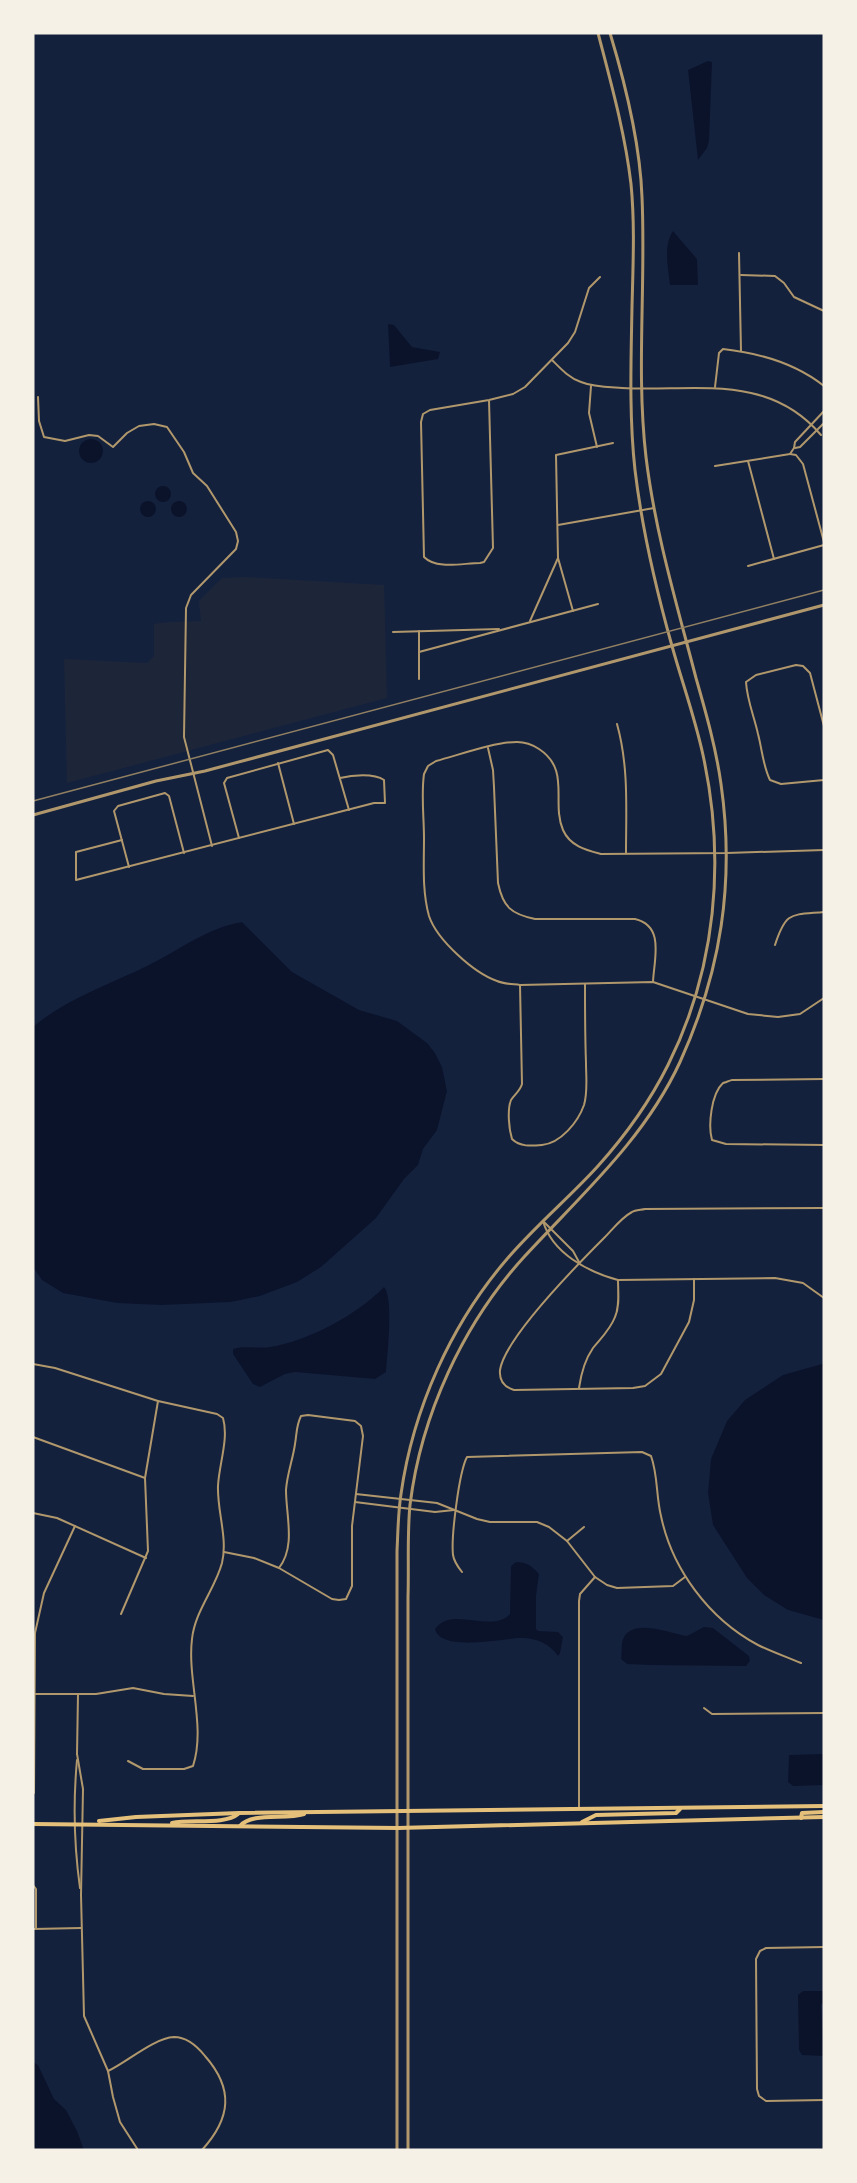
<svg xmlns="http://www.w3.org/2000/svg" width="857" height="2183" font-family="'Asap Condensed',sans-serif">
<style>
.green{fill:#1d2539}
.water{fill:#0b132b}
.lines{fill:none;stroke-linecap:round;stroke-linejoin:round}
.minor{stroke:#b1986c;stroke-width:2}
.tertiary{stroke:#b1986c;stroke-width:3}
.secondary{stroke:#e5c07b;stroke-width:4}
.rail{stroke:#918062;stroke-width:1.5}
</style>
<rect width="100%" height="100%" fill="#14213d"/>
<!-- green -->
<path class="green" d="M246,577L384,585L387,698L67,783L64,659L147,663L154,656V624C170,621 184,622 201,621L199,601L222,578Z"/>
<!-- water -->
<g class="water">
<path d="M708,61L712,62L709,141L707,148L698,160L688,70Z"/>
<path d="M673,231L697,259L698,285H670C668,268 663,245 673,231Z"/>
<path d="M388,324L394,325L412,347L440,352L438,359L390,367Z"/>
<circle cx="91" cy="451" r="12"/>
<circle cx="163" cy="494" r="8"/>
<circle cx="179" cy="509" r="8"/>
<circle cx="148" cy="509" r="8"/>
<path d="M242,922L292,972L359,1010L397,1021L427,1043L435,1053L442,1067L447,1091L437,1130L423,1149L418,1165L404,1179L376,1218L321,1267L297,1282L260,1296L231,1302L162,1305L117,1303L63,1293L42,1280L33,1267V1027C66,999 108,985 147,966C178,951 208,927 242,922Z"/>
<path d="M384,1287C394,1297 387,1356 386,1372L375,1379L295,1372L285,1374L260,1387L253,1384L233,1354V1349C242,1345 259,1349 270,1347C308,1341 357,1315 384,1287Z"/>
<path d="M824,1361V1620L788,1610L764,1595L747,1578L713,1525L708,1493L711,1459L727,1421L745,1400L783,1375L822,1364Z"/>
<path d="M516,1562C527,1562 532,1566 539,1574L536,1596V1629L538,1631L558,1632L563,1637L560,1653L558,1656C550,1644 536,1638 522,1638C504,1638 441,1653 435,1629C451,1605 492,1634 510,1614L511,1566Z"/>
<path d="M704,1627L713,1628L749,1656L750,1661L746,1666L649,1665L627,1664L621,1659C622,1653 621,1645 623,1639C633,1617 670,1634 687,1636Z"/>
<path d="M824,1754V1785L793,1786L788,1782L789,1755Z"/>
<path d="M803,1991H824V2002L821,2005L824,2056L802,2055L799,2050L798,1995Z"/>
<path d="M33,2062L38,2065L54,2099L66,2110L77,2131L84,2150H33Z"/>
</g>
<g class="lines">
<!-- minor -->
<g class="minor">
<path d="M739,253L741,351"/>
<path d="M741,275L775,276L784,283L794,297L824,311"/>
<path d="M552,360C560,368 569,378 581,382C594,387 608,387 622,388C693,392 768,372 821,435"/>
<path d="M591,386L589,413L597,447"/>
<path d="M715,387L719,353L723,349C759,353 795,363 824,386"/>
<path d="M38,397L39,421L44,437L65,441L89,435L98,436L113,447L127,433L139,426L154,424L167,427L184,452L193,473L207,486L236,532L238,541L236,549L191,595L186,608L184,737L212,846"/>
<path d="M489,400L493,548L484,562L480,563C463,563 437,570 424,557L421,422L423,414L430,410L489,400L513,394L525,387L568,343L575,332L589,288L600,277"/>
<path d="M795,448L800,447L824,423"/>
<path d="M790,454L796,455L803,464L824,542"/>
<path d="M748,461L774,559"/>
<path d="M715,466L790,454L794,448L795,442L824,411"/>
<path d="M558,525L654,508"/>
<path d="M748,566L824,545"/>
<path d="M573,611L558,558L556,455L613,443"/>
<path d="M530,621L558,558"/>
<path d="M419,631V679"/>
<path d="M393,632L499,629"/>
<path d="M419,652L598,604"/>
<path d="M617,724C629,767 626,810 626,853"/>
<path d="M824,726L810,673L803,666L796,665L756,675L746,682C747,700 754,716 758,734C762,749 763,766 770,780L781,784L824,780"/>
<path d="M488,748L493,770L494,787L498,883C503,907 511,914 535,919H635C665,926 654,959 653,982"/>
<path d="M278,763L294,824"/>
<path d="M239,838L224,783L227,778L328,750L333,755L349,810"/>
<path d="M122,840L76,852V880L374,803H385L384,780C374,773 352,775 340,778"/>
<path d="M824,850L727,853L601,854C586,850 570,846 563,830C551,802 571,770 539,749C533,745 525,742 517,742C494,742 459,755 436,761L428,766L424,774C421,795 424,817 424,838C424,864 422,891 429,916C437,940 474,973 497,981C504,984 513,984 520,985L653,982L748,1014L778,1017L800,1014L824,998"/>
<path d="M129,867L114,811L118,806L165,793L169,796L184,853"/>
<path d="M775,945C786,911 791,915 824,912"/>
<path d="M520,985L522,1084C520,1091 515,1094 511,1100C507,1110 509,1129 512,1139C520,1147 531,1146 542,1145C561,1143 578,1122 584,1105C588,1092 586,1077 586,1063C585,1037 585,1011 585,984"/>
<path d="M824,1079L732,1080C731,1080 724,1083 723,1083C711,1094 708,1126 712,1140L726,1144L824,1145"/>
<path d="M543,1221C552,1253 588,1272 618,1280L775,1278L803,1283L824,1298"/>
<path d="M544,1222L573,1251L579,1262"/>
<path d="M694,1279V1300L689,1322L661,1374L645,1386L633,1388L514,1390C504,1387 499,1381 500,1370C505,1338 580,1262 605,1237C613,1229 621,1218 632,1212C635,1210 641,1210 645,1209L824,1208"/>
<path d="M33,1364L55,1368L158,1401L217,1414L223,1418C229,1439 219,1464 218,1486C217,1511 228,1538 222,1563C215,1589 195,1611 192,1639C187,1679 206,1727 193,1766L184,1769H143L128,1761"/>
<path d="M579,1388C581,1374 584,1361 593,1348C601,1338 610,1330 615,1317C620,1306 618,1292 618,1280"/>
<path d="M33,1437L145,1478"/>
<path d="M356,1494L437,1503L477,1519L490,1522H537L549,1527L567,1541L595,1577L607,1585L617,1588L673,1586L685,1577"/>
<path d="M355,1502L435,1512L454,1510"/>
<path d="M33,1513L57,1518L146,1558"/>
<path d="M567,1541L584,1527"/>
<path d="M224,1552L254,1558L279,1568L332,1599L339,1600L346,1599L352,1586V1526L363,1436L361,1426L355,1421L308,1415L301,1416C296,1426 297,1433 295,1444C293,1459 287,1474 286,1490C286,1516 296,1546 279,1568"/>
<path d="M462,1572C458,1567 454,1562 453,1555C451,1537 459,1472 467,1457L642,1452L651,1456C658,1475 656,1496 661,1516C672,1569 709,1619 758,1645C772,1652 787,1657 801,1663"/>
<path d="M121,1614L148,1551L145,1478L158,1401"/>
<path d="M35,1694H96L133,1688L164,1694L193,1696"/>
<path d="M704,1708L712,1714L824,1713"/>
<path d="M77,1754L83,1789L81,1895L84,2016L108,2071L113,2097L120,2122L138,2150"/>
<path d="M77,1754L78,1694"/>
<path d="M77,1760C73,1803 74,1845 80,1888"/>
<path d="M34,1793L35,1633L44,1593L75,1526"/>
<path d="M579,1808V1601L580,1594L595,1577"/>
<path d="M33,1885L36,1889V1928"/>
<path d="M33,1929L81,1928"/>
<path d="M824,1947L766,1948L760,1951L756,1959L757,2089L759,2096L766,2101L824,2100"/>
<path d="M108,2071C127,2062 154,2038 174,2037C187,2037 197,2046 205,2056C234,2089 231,2118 202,2150"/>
</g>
<!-- tertiary -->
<g class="tertiary">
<path d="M33,815L156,781L205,771L824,605"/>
<path d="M397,2150V1551C398,1532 398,1513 401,1494C413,1409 451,1324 507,1259C535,1226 569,1198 598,1166C625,1136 650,1101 668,1065C716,969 726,860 703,755C695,718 682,682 672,646C656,589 642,529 635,470C629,416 631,361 632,307C633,266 635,225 631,184C625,133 611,83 598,33"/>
<path d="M408,2150V1597C409,1567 407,1535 410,1505C421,1415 463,1324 524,1257C581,1195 644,1140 680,1062C721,972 735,882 721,784C716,748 706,713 696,678C677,605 655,532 646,457C636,371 646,284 642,197C640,142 626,86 610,33"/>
</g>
<!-- secondary -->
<g class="secondary">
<path d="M801,1818L802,1813L824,1812"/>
<path d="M99,1821L136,1817L239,1813L824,1806"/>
<path d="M582,1822L596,1815L676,1813L680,1809"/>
<path d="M172,1823C190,1819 225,1825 238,1814"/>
<path d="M33,1824L398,1828L824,1817"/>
<path d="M240,1826C252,1812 285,1820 304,1814"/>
</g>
<!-- rail -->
<path class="rail" d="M33,801L824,590"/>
</g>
<!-- border -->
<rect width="857" height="2183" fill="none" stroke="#f6f1e7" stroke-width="69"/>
</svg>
